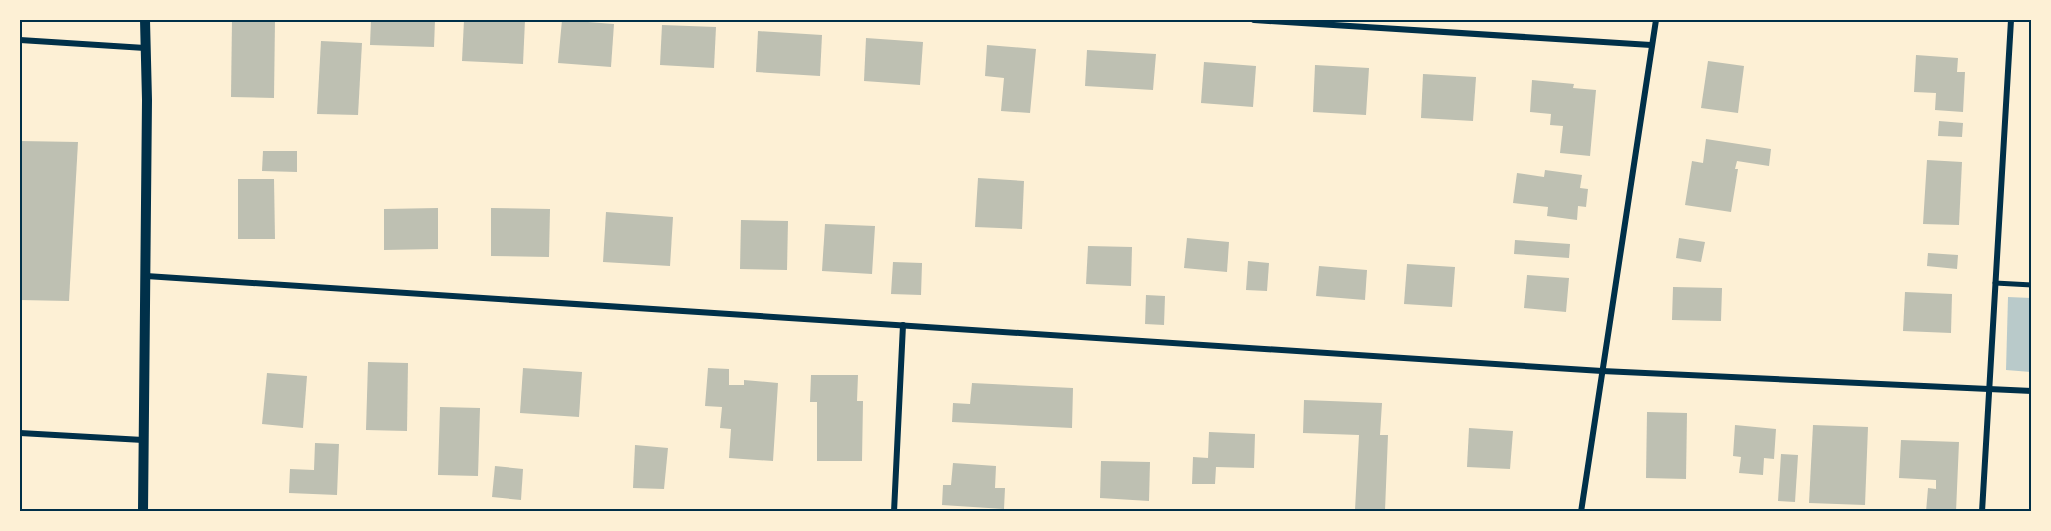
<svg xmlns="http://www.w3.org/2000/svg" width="2051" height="531" font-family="'IBM Plex Serif',serif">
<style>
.green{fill:#b9caca}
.building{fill:#bec0b2}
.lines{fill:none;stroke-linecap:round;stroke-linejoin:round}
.pedestrian{stroke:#003049;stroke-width:5}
.minor{stroke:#003049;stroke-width:6}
.tertiary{stroke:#003049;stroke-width:10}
.neatline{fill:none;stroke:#003049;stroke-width:2}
</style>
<rect width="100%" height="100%" fill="#fdf0d5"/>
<!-- green -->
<path class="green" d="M2008,297L2031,298V372L2006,370Z"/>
<!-- building -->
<g class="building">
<path d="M232,20H275L274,98L231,97Z"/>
<path d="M371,20H435L434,47L370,45Z"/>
<path d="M464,20H525L523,64L462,61Z"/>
<path d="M562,20L614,24L611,67L558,63Z"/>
<path d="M662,25L716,27L714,68L660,65Z"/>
<path d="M758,31L822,35L820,76L756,72Z"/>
<path d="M866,38L923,42L920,85L864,81Z"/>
<path d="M321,41L362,43L358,115L317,114Z"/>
<path d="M987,45L1036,49L1030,113L1001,111L1004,78L985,76Z"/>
<path d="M1087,50L1156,54L1153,90L1085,86Z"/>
<path d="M1916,55L1958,58L1957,72H1965L1963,112L1935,110L1936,93L1914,92Z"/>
<path d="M1708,61L1744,66L1738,113L1701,108Z"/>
<path d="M1204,62L1256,66L1253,107L1201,103Z"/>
<path d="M1315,65L1369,68L1366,115L1313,112Z"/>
<path d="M1423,74L1476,77L1473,121L1421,118Z"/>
<path d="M1532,80L1574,84L1573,88L1596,90L1590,156L1560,153L1563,126L1550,125L1551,114L1530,112Z"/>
<path d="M1939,121L1963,123L1962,137L1938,136Z"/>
<path d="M1706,139L1771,149L1769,166L1737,161L1735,169H1738L1731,212L1685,205L1692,161L1703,163Z"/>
<path d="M20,141L78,142L69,301L20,300Z"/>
<path d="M263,151H297V172L262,171Z"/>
<path d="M1927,160L1962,162L1959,225L1923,224Z"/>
<path d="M1545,170L1582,175L1580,188L1588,189L1586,207L1578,206L1577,220L1547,216L1548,207L1513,203L1517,173L1544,177Z"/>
<path d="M978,178L1024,181L1022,229L975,227Z"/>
<path d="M238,179H274L275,239H238Z"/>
<path d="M438,208V249L384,250V209Z"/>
<path d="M491,208L550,209L549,257L491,256Z"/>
<path d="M606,212L673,217L670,266L603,262Z"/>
<path d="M741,220L788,221L787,270L740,269Z"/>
<path d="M825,224L875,226L872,274L822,271Z"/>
<path d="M1187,238L1229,242L1227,272L1184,268Z"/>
<path d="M1679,238L1705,242L1701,262L1676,258Z"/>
<path d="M1515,240L1570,244L1569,258L1514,254Z"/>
<path d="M1088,246L1132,247L1131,286L1086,284Z"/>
<path d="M1928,253L1958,255L1957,269L1927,266Z"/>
<path d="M1248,261L1269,263L1267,291L1246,290Z"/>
<path d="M893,262L922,263L921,295L891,294Z"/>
<path d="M1407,264L1455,267L1452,307L1404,304Z"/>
<path d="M1319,266L1367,270L1365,300L1316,296Z"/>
<path d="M1527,275L1569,278L1566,312L1524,308Z"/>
<path d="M1673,287L1722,288L1721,321L1672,320Z"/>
<path d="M1905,292L1952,294L1951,333L1903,331Z"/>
<path d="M1146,295L1165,296L1164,325L1145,324Z"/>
<path d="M368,362L408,363L407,431L366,430Z"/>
<path d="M523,368L582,372L579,417L520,413Z"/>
<path d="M708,368L729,369V385H744V380L778,383L773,461L729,458L731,429L720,428L722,407L705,406Z"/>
<path d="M267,373L307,376L303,428L262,424Z"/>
<path d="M811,375H858L857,401H863L862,461H817V402H810Z"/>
<path d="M972,383L1073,388L1072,428L952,422L953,403L970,404Z"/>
<path d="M1304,400L1382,403L1380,435H1388L1385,511L1355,510L1359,435L1303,433Z"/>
<path d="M440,407L480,408L478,476L438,475Z"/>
<path d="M1647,412L1687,413L1686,479L1646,478Z"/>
<path d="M1735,425L1776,429L1774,459L1764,458L1763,475L1739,473L1741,457L1733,456Z"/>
<path d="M1813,425L1868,427L1865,505L1809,503Z"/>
<path d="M1469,428L1513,431L1510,469L1467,467Z"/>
<path d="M1209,432L1255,434L1254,468L1216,467L1215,484H1192L1193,457L1208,458Z"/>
<path d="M1901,440L1959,442L1956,512H1926L1928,488L1936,489V480L1899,478Z"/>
<path d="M315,443L339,444L337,495L289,493L290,469L314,470Z"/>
<path d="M635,445L668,448L664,489L633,488Z"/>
<path d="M1781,454L1798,455L1795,502L1778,501Z"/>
<path d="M1101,461L1150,462L1149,501L1100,498Z"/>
<path d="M953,463L996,466L995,488H1005L1004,509L942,505L943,485H951Z"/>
<path d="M495,466L523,469L521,500L492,497Z"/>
</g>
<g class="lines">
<!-- pedestrian -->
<path class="pedestrian" d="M1995,283L2032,285"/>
<!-- minor -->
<g class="minor">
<path d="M1254,20L1651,45"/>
<path d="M20,40L145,48"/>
<path d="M146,276L1602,371L2032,391"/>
<path d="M20,433L143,440"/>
<path d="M894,512L903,325"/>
<path d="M1581,512L1656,20"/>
<path d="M1982,512L2011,20"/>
</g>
<!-- tertiary -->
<path class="tertiary" d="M143,512L147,100L145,20"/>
</g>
<!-- border -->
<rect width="2051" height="531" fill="none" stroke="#fdf0d5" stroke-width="42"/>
<rect x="21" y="21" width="2009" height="489" class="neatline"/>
</svg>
